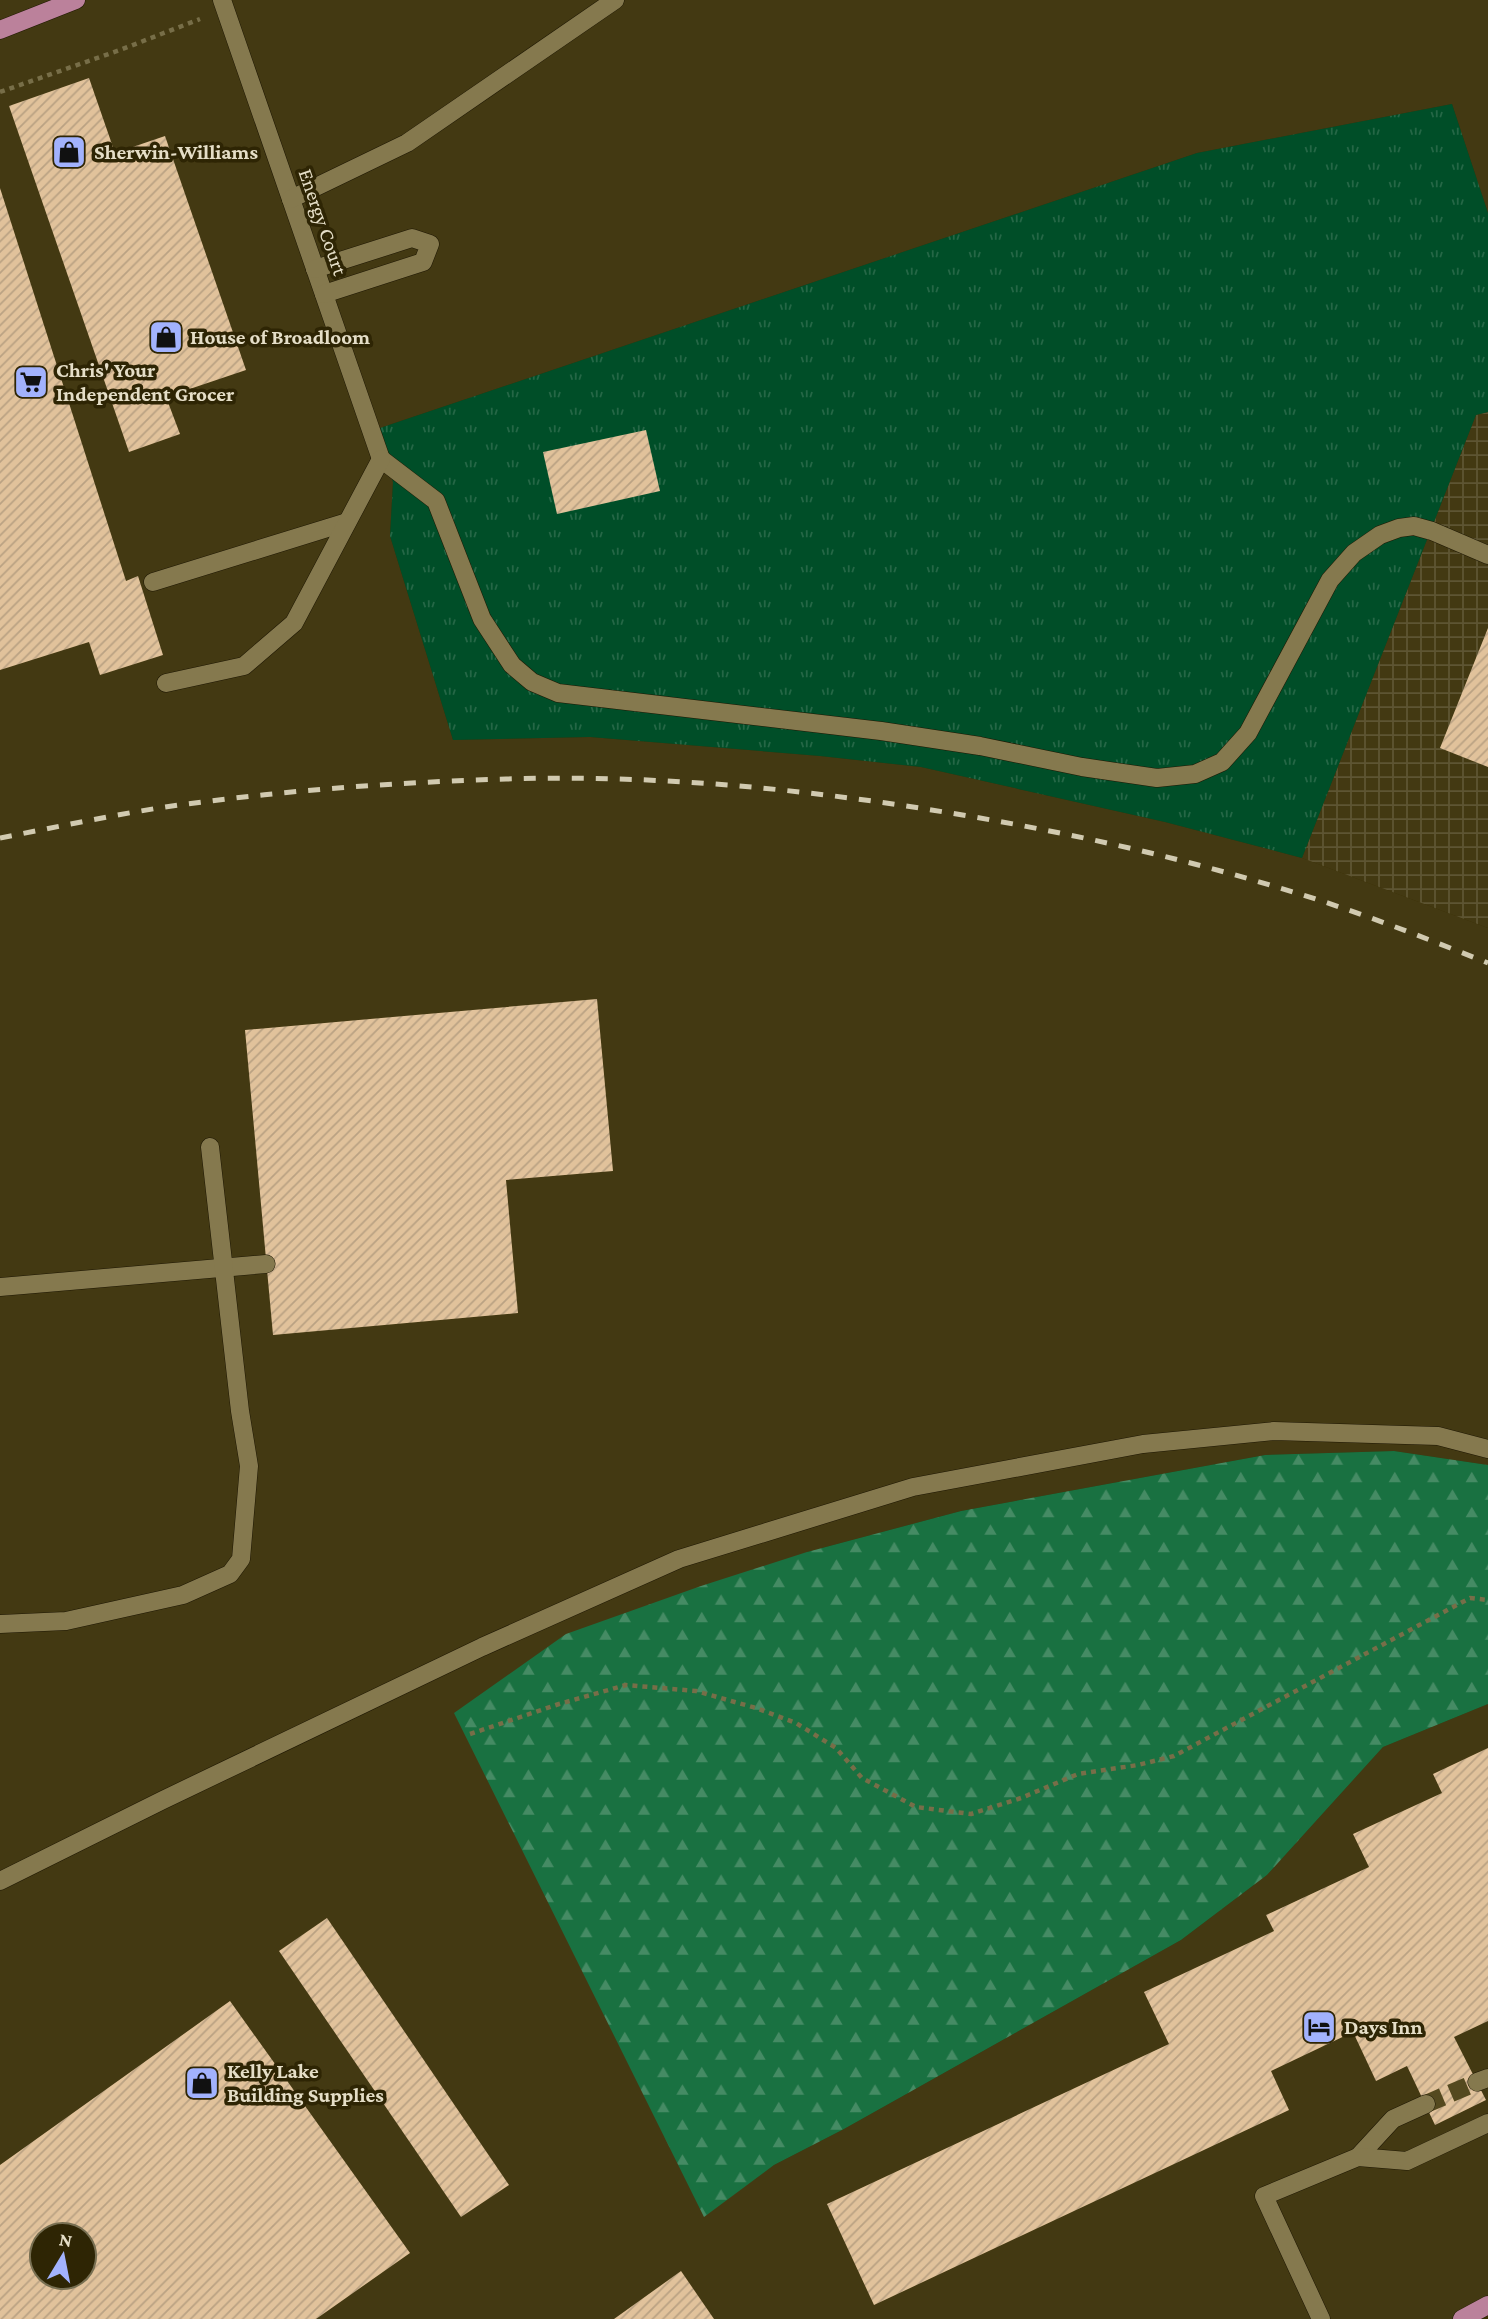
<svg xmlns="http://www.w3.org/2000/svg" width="1488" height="2319" font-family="'Crimson Pro',serif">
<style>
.built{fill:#433912;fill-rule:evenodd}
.industrial{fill:url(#industrial-grid)}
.grass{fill:url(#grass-tufts)}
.forest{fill:url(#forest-firs)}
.building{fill:url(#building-hatch);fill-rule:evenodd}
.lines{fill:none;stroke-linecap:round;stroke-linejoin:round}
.minor-tunnel{stroke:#54491f;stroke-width:18;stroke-dasharray:18 9;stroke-linecap:butt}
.minor-casing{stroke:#1e1703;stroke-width:19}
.major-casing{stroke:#1e1703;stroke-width:19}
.path{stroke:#776e48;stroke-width:4.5;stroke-dasharray:5 5;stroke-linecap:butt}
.minor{stroke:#85794e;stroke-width:18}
.major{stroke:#bb819b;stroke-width:18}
.rail{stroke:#d1cab0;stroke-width:5;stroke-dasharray:12 12;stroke-linecap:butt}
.labels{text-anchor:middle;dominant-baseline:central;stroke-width:7;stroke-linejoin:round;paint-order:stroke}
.poi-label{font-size:21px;font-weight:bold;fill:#e5dec7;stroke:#2e2504;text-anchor:start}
.street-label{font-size:21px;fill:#e5dec7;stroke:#2e2504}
</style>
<defs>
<pattern id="industrial-grid" width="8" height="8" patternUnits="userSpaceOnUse" patternTransform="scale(1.75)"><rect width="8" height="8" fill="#433912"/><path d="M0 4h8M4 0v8" fill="none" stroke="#5e5533"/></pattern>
<pattern id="grass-tufts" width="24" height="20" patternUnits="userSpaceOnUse" patternTransform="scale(1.75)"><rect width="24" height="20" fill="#004e28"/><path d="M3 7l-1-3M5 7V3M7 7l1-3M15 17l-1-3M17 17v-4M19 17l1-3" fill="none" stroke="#256746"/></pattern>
<pattern id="forest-firs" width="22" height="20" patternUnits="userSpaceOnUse" patternTransform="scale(1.75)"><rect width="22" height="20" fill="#197141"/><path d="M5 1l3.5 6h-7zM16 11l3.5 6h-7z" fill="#458b64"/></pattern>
<pattern id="building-hatch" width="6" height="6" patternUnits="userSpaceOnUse" patternTransform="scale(1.75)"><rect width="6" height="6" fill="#e1c29b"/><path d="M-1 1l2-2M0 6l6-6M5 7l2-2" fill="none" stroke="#baa283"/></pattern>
</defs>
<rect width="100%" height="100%" fill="#3a2f01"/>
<!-- built -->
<g class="built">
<path d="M0,0H218L393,482L390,536L453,740L590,737L820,756L921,767L1165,822L1302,858L1488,928V1465L1394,1451L1265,1455L961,1511L807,1552L704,2216L774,2165L844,2129L1181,1940L1267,1875L1383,1747L1488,1704V2300L1454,2319H0ZM42,2235H84V2277H42Z"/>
<path d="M225,0H1488V213L1452,104L1197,153L374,430Z"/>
</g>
<!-- industrial -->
<path class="industrial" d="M1488,412V928L1302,858L1476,415Z"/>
<!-- grass -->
<path class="grass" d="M1452,104L1488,213V412L1476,415L1302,858L1165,822L921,767L820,756L590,737L453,740L390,536L393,482L374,430L1197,153Z"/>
<!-- forest -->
<path class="forest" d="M1394,1451L1488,1465V1704L1383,1747L1267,1875L1181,1940L844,2129L774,2165L704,2217L454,1713L566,1634L701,1586L807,1552L961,1511L1265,1455Z"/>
<!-- building -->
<g class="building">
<path d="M89,78L115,153L165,136L246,370L166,397L180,434L129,452L9,106Z"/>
<path d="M0,188L126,581L138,576L163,655L100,675L89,642L0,670Z"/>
<path d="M646,430L660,491L557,514L543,452Z"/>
<path d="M1488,628V767L1440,748Z"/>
<path d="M597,999L613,1171L506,1180L518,1313L273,1335L245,1030Z"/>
<path d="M1488,1748V2021L1454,2037L1486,2100L1435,2125L1407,2066L1376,2081L1353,2032L1271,2071L1289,2110L874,2305L827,2204L1169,2044L1144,1992L1274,1931L1266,1915L1369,1867L1353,1834L1442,1793L1433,1774Z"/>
<path d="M327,1918L509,2185L461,2217L279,1951Z"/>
<path d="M230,2001L410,2253L316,2319H0V2165ZM42,2235H84V2277H42Z"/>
<path d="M681,2271L714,2319H614Z"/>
</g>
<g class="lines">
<!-- minor-tunnel -->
<path class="minor-tunnel" d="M1426,2104L1477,2082"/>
<!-- minor casing -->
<g class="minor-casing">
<g id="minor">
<path d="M222,0L381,459"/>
<path d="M291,199L407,143L615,0"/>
<path d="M315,269L412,238L430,244L423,262L324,294"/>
<path d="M381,459L436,501L482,619L512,665L532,682L558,693L881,731L980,746L1082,767L1157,778L1195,774L1222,762L1248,733L1330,580L1354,553L1380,535L1399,528L1414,526L1432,531L1488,555"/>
<path d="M153,582L347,522"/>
<path d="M166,683L244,666L294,623L381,459"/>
<path d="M0,1287L266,1264"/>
<path d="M0,1624L66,1621L183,1595L230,1574L241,1559L249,1466L240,1411L210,1147"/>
<path d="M0,1881L163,1800L482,1647L679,1559L913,1487L1143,1444L1274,1431L1438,1436L1488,1449"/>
<path d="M1477,2082L1488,2078"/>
<path d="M1358,2157L1393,2119L1426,2104"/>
<path d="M1321,2319L1264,2196L1358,2157L1407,2161L1488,2123"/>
</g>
</g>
<!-- major casing -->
<g class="major-casing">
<g id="major">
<path d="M0,30L76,0"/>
<path d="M1462,2319L1488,2305"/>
</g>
</g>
<!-- path -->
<g class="path">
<path d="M0,92L120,50L200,19"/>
<path d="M470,1734L559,1704L626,1685L696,1691L756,1708L796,1723L836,1748L862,1778L916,1807L971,1814L1021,1798L1078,1774L1138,1765L1174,1756L1470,1598L1488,1600"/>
</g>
<!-- minor -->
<use href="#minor" class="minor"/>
<!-- major -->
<use href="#major" class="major"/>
<!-- rail -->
<path class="rail" d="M0,838C67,825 135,810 202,802C303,789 405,782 506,779C633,775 761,785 886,803C1016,822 1147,848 1273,886C1346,907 1418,935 1488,963"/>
</g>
<!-- icons -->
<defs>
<g id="shop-square" transform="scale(1.75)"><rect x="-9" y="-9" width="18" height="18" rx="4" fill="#a2b2fd" stroke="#2e2504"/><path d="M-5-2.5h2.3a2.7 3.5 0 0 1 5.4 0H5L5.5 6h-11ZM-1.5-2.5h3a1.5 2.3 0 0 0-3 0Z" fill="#111"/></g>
<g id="supermarket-square" transform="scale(1.75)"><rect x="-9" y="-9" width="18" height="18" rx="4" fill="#a2b2fd" stroke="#2e2504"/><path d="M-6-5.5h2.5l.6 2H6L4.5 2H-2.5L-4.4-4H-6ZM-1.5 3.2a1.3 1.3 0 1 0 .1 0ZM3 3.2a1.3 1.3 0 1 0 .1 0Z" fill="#111"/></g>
<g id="hotel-square" transform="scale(1.75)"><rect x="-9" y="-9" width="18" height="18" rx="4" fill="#a2b2fd" stroke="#2e2504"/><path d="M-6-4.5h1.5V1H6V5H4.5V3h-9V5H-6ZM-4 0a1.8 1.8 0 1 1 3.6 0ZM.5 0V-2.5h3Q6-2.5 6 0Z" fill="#111"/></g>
</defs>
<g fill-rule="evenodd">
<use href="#shop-square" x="69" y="152"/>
<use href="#shop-square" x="166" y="337"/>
<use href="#supermarket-square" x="31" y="382"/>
<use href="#hotel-square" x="1319" y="2027"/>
<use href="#shop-square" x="202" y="2083"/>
</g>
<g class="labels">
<!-- poi labels -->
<g class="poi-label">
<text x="94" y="152">Sherwin-Williams</text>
<text x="190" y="337">House of Broadloom</text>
<text x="56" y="370">Chris' Your<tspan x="56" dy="24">Independent Grocer</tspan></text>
<text x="1344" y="2027">Days Inn</text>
<text x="227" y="2071">Kelly Lake<tspan x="227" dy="24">Building Supplies</tspan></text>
</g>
<!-- street labels -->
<g class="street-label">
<text transform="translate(323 222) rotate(71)">Energy Court</text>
</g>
</g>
<!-- north arrow -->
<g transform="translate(63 2256) rotate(10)"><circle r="33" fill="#2e2504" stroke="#776f52" stroke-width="2"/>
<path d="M0-5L12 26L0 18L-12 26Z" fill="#a2b2fd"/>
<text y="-10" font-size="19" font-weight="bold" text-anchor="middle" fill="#e5dec7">N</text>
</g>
</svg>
